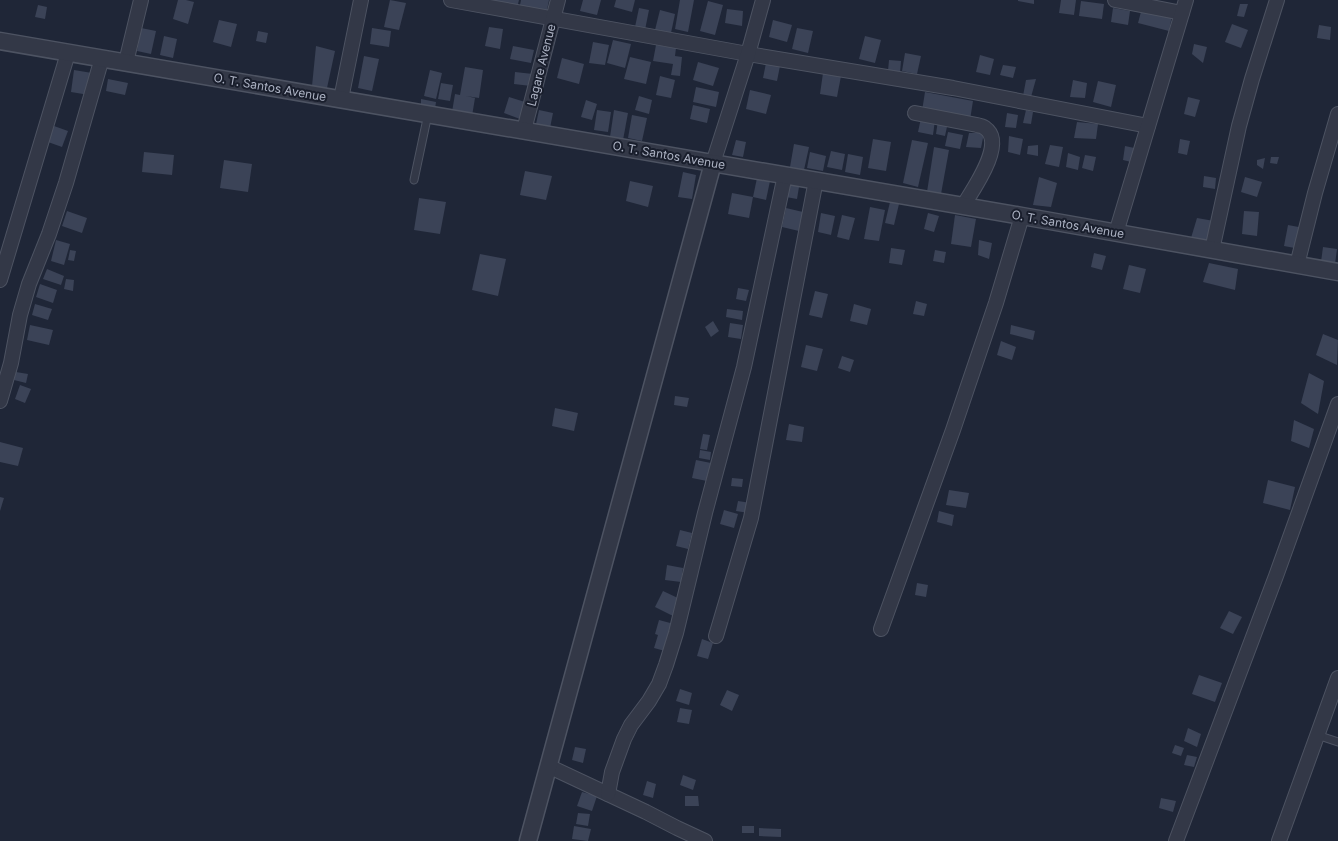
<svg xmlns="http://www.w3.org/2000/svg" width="1338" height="841" font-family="Inter,sans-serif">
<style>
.building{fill:#3b4357}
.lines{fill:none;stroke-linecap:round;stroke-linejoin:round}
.service-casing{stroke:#4d5362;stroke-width:9}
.minor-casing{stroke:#4d5362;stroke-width:16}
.tertiary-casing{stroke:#4d5362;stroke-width:19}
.service{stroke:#333847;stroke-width:7}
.minor{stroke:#333847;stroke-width:14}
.tertiary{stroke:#333847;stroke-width:16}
.labels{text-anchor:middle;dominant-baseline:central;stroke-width:4;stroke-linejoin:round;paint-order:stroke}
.street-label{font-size:12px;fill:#adb3c4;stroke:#191e2c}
</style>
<rect width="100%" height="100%" fill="#1f2637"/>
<!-- building -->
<g class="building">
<path d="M178,0H186L194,2L188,24L173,19Z"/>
<path d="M390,0L406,3L399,30L384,27Z"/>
<path d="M484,0H519L517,8Z"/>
<path d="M521,0H549L546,15L519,10Z"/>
<path d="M583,0H601L597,15L580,11Z"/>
<path d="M616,0H635L632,12L614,7Z"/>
<path d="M680,0H694L688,32L675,29Z"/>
<path d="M1018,0H1034V4L1018,1Z"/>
<path d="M1061,0H1076L1074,15L1059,13Z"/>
<path d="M708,1L723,5L715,35L700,31Z"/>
<path d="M1081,1L1104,4L1102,19L1079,16Z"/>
<path d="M1240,4H1248L1244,17L1237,16Z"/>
<path d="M38,5L47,7L45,19L35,17Z"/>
<path d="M639,8L649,10L645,30L635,27Z"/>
<path d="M1113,8L1130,11L1128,25L1111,22Z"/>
<path d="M1142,8L1172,15L1169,31L1138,23Z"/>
<path d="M727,9L743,11L742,26L725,23Z"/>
<path d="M660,10L675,14L671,33L655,30Z"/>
<path d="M219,20L237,24L231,47L213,42Z"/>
<path d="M773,20L792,25L787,42L769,37Z"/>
<path d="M1232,24L1248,30L1241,48L1225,42Z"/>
<path d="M1319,25L1331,27L1330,40L1317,38Z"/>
<path d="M489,27L503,29L500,49L485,46Z"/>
<path d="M141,28L156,31L151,54L137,51Z"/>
<path d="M372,28L391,31L389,47L370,44Z"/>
<path d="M797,28L813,31L808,53L792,49Z"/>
<path d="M258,31L268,33L266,43L256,41Z"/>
<path d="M164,36L177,39L173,58L160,55Z"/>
<path d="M865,36L881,40L875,63L859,59Z"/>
<path d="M613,40L631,44L625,68L607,63Z"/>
<path d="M593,42L609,45L605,65L589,63Z"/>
<path d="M1194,44L1207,47L1203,63L1192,54Z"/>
<path d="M656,45L676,48L675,56L682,57L680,76L671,75L673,64L653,61Z"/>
<path d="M316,46L335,51L327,88L312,86Z"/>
<path d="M513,46L534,50L531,63L510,59Z"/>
<path d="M905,53L921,56L917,74L902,71Z"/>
<path d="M980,55L994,59L990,75L976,72Z"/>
<path d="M364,56L379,59L372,91L358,88Z"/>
<path d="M630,57L651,62L646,84L624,79Z"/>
<path d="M562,58L584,64L579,84L557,78Z"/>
<path d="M889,60L901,61L900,73L888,71Z"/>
<path d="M698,62L719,68L713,86L693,80Z"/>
<path d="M766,63L780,66L777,81L763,78Z"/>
<path d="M1003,65L1016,67L1013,78L1000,75Z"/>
<path d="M465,67L483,70L479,98L466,96L475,98L472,116L452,112L455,94L460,95Z"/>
<path d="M74,70L92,73L89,95L71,92Z"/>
<path d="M430,70L442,73L436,99L424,96Z"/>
<path d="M515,72L533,74L531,86L514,84Z"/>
<path d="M823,73L841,76L837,97L820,94Z"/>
<path d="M660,76L675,80L671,98L656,95Z"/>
<path d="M108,79L128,83L125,95L106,91Z"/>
<path d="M1036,79L1031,97L1023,96L1026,80Z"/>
<path d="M1073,80L1087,83L1085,98L1070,97Z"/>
<path d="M1098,81L1116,85L1111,107L1093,102Z"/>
<path d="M441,83L453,85L450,101L438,99Z"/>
<path d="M696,87L719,92L716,107L693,102Z"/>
<path d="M750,90L771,95L766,114L746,109Z"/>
<path d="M925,92L973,101L970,120L922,111Z"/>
<path d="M639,96L652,100L649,114L635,110Z"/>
<path d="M509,97L525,102L520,119L504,113Z"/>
<path d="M1188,97L1200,100L1195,117L1184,114Z"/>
<path d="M421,99L436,102L435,109L421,108Z"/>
<path d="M586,100L597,104L592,120L581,117Z"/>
<path d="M693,105L710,109L707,123L690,119Z"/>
<path d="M539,110L553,113L550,128L536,124Z"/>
<path d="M597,110L611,112L608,132L594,130Z"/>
<path d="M614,110L628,113L623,140L610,137Z"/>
<path d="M1026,110L1033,112L1031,124L1023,123Z"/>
<path d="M1007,113L1018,115L1016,128L1005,127Z"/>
<path d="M632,115L647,118L642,141L628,138Z"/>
<path d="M921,118L935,120L933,135L918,132Z"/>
<path d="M938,120L948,122L945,136L936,134Z"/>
<path d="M1077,122L1098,124L1096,139L1074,138Z"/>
<path d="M54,126L68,131L62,147L48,142Z"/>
<path d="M948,132L963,135L960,149L945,146Z"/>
<path d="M969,133H984L981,148L966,147Z"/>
<path d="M1009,136L1023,139L1020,155L1008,152Z"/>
<path d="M873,139L891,142L886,171L868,168Z"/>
<path d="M1180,139L1190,141L1187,155L1178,153Z"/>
<path d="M736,140L746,142L743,157L732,155Z"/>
<path d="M912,140L928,143L918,187L903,183Z"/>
<path d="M794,144L809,147L804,170L790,167Z"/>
<path d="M1038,145V156L1027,154L1028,146Z"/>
<path d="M1050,145L1063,147L1059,167L1045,164Z"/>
<path d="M1125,146L1139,149L1135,163L1123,160Z"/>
<path d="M934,147L949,150L941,194L927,192Z"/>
<path d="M831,151L845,154L842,170L827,167Z"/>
<path d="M144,152L174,155L172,175L142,172Z"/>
<path d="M810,152L826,156L823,171L807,168Z"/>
<path d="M1068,153L1080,157L1078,170L1066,167Z"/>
<path d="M848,154L863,157L860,175L845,172Z"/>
<path d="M1085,155L1096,157L1093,171L1082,168Z"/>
<path d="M1271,157H1279L1277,164L1270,163Z"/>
<path d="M1265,158L1263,169L1257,165V160Z"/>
<path d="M224,160L252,164L248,192L220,188Z"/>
<path d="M525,171L552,176L546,200L520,195Z"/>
<path d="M683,172L696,175L692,199L678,197Z"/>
<path d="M1204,176L1216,178L1215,189L1203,187Z"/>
<path d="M1039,177L1057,183L1051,207L1033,205Z"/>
<path d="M1245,177L1262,182L1257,197L1241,192Z"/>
<path d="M757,178L770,181L766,200L753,197Z"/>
<path d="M630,181L653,186L648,207L626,201Z"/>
<path d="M788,184L799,187L797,199L786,197Z"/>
<path d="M732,193L753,197L749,218L728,214Z"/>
<path d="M419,198L446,202L440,234L414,230Z"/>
<path d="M890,202L899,204L894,225L885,223Z"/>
<path d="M870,207L885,210L879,241L864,239Z"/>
<path d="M786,208L803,212L799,231L782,227Z"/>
<path d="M67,211L87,218L82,233L62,226Z"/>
<path d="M1244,211L1259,212L1257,236L1242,234Z"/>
<path d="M821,213L835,216L831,235L818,232Z"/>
<path d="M928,213L939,216L934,232L924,229Z"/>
<path d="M842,215L855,218L849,240L837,237Z"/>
<path d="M955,215L976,219L971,247L951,244Z"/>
<path d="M1197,218L1214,221L1212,241L1191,238Z"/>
<path d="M1288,225L1304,228L1300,249L1284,246Z"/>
<path d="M56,240L70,244L64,265L51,261Z"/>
<path d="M979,240L992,243L989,259L978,255Z"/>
<path d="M1323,247L1337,249L1335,264L1321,262Z"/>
<path d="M891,248L905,250L902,265L889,263Z"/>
<path d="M70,250L76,251L74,261L68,260Z"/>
<path d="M935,250L946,252L944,263L933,261Z"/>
<path d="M1094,253L1106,256L1102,270L1091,267Z"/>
<path d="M480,254L506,259L498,296L472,290Z"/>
<path d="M1209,263L1238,269L1235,290L1203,282Z"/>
<path d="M1129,265L1146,269L1140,293L1123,289Z"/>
<path d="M47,269L64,276L61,285L43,279Z"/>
<path d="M66,279L74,280L73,291L64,289Z"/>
<path d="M40,284L57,290L53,303L36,297Z"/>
<path d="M738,288L749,290L746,301L736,299Z"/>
<path d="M815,291L828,294L822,318L809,315Z"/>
<path d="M916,301L927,304L924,316L913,314Z"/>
<path d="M35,304L52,309L48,320L32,315Z"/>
<path d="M854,304L871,309L867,325L850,321Z"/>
<path d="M727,309L743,311L742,320L726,317Z"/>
<path d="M713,321L719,331L711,337L705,327Z"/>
<path d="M730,323L743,325L741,339L728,337Z"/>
<path d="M30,325L53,330L49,345L27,340Z"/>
<path d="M1011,325L1035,331L1033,340L1010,334Z"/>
<path d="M1323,334L1338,340L1337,365L1316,355Z"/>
<path d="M1001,341L1016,347L1012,360L997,355Z"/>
<path d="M806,345L823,349L817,371L801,367Z"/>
<path d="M842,356L854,360L850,372L838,368Z"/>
<path d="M16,372L28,374L26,383L14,380Z"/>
<path d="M1309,373L1324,381L1318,414L1301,403Z"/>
<path d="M20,385L31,389L25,403L15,399Z"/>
<path d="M675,396L689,398L687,407L674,405Z"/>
<path d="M555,408L578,413L574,431L552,426Z"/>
<path d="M1294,420L1314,429L1309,448L1291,441Z"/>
<path d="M789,424L804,427L802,442L786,440Z"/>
<path d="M703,434L710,435L707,450L700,449Z"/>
<path d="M0,442L23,448L18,466L0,462Z"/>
<path d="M700,450L711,452L710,460L699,458Z"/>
<path d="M696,460L711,463L707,481L692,478Z"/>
<path d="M732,478L743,479L742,487L731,486Z"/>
<path d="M1268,480L1295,487L1290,510L1263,503Z"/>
<path d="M949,490L969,493L966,508L946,505Z"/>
<path d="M0,497L4,498L0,511Z"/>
<path d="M738,501L751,503L749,513L736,511Z"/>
<path d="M724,510L738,514L734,528L720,524Z"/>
<path d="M939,511L954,515L952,526L937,522Z"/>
<path d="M680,530L692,533L688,549L676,546Z"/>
<path d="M667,565L683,568L681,582L665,580Z"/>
<path d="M917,583L928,585L926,597L915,595Z"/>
<path d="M663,591L680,599L673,616L655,607Z"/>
<path d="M1229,611L1242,617L1233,634L1220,628Z"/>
<path d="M659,620L674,624L665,651L654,648L658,635L655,634Z"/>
<path d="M702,639L713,643L708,659L697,656Z"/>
<path d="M1199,675L1222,683L1215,702L1192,694Z"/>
<path d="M680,689L692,693L689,705L676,701Z"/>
<path d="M727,690L739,695L732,711L720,705Z"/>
<path d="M680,708L692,710L689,724L677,722Z"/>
<path d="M1188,728L1201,734L1197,747L1184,741Z"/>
<path d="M1175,745L1184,748L1181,756L1172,753Z"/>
<path d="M575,747L586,749L583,763L572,760Z"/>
<path d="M1187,755L1197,757L1194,767L1184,765Z"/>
<path d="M683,775L696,780L693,790L680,785Z"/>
<path d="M647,781L656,784L653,798L643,795Z"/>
<path d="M582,792L597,796L592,811L577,806Z"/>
<path d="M685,796H698L699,806H685Z"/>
<path d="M1161,798L1176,801L1173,812L1159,808Z"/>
<path d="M578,813L590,814L588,826L576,824Z"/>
<path d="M574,826L591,829L588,841L572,839Z"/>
<rect x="742" y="826" width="12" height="7"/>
<path d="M759,828L781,829V837L759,836Z"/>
</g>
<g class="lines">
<!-- service casing -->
<g class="service-casing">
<g id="service">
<path d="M414,180L428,114"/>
<path d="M1317,735L1338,742"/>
</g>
</g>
<!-- minor casing -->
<g class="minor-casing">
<g id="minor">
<path d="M451,0L748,54L953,88L1148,126"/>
<path d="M1115,0L1182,13"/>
<path d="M126,62L141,0"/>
<path d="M341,99L361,0"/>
<path d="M915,113L977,125C980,126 983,126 985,128C1007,143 972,191 963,206"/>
<path d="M524,130L558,0"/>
<path d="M713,163L748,54L763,0"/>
<path d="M1116,233L1186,0"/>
<path d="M1212,250L1239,126L1252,79L1277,0"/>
<path d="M1297,265L1315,193L1338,114"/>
<path d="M0,280L68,53"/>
<path d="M0,401L11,363L20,315L29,284L49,234L66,183L102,58"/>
<path d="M881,629L953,430L996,303L1022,216"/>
<path d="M716,636L751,518L816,180"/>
<path d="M548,766L646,812L677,828L705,841"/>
<path d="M608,794L612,772L624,739L631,725L649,701L659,684L666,665L676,633L705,513L744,367L785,175"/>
<path d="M1176,841L1276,576L1338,404"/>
<path d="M1279,841L1338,678"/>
</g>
</g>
<!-- tertiary casing -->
<g class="tertiary-casing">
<g id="tertiary">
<path d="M0,41L1022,216L1338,272"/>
<path d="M528,841L713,163"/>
</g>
</g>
<!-- service -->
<use href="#service" class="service"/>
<!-- minor -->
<use href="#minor" class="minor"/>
<!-- tertiary -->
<use href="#tertiary" class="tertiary"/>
</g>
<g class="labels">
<!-- street labels -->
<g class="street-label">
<text transform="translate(541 65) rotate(-76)">Lagare Avenue</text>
<text transform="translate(270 87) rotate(10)">O. T. Santos Avenue</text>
<text transform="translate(669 155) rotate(10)">O. T. Santos Avenue</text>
<text transform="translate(1068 224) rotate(10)">O. T. Santos Avenue</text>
</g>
</g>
</svg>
